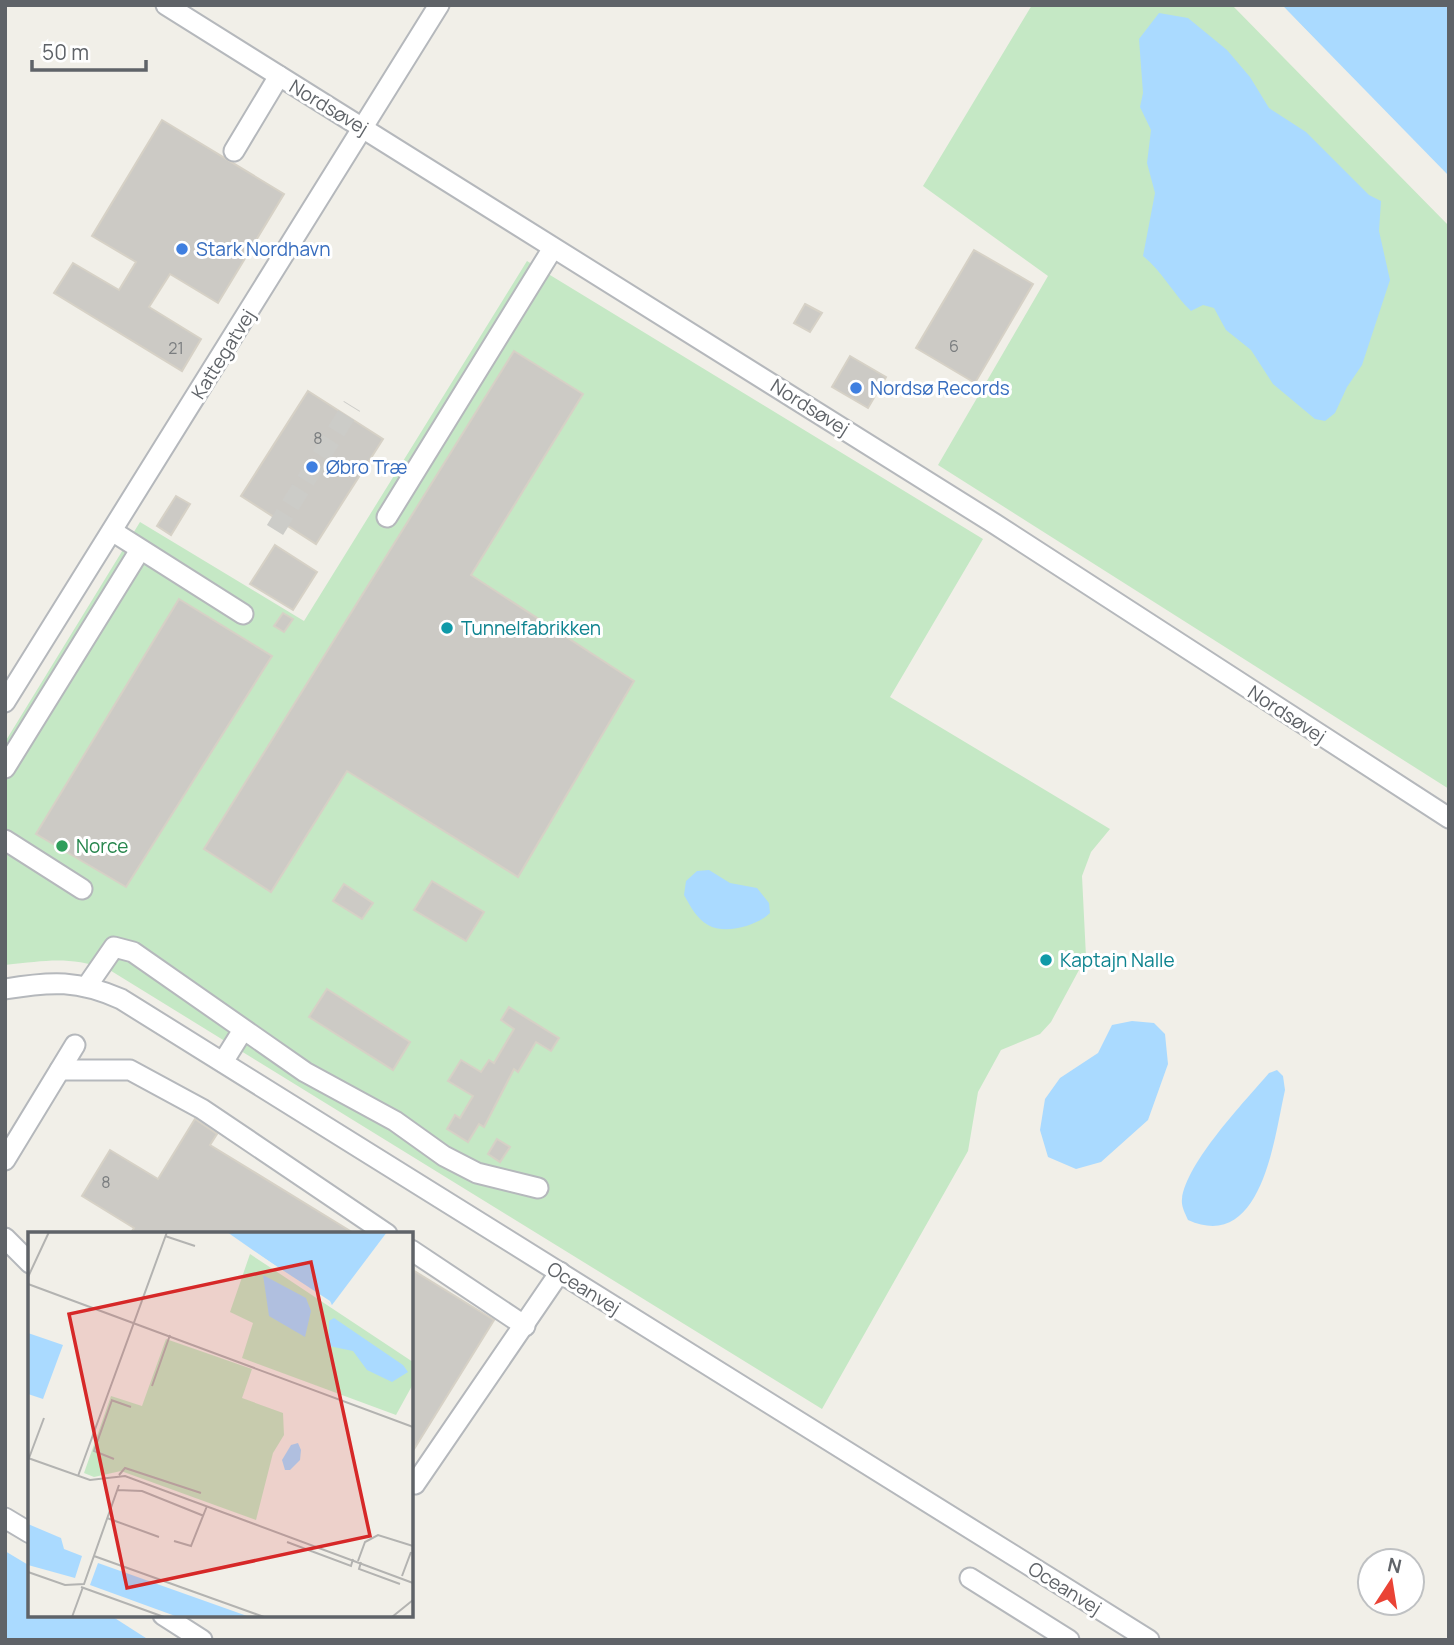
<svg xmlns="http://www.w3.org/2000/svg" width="1454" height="1645" font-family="Manrope,sans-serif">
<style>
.green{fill:#c5e8c5}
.water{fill:#aadaff}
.pier{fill:#f1efe8}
.building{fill:#cccac5;stroke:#d6d1c6;stroke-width:2}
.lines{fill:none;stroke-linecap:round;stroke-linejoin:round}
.minor-tunnel{stroke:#ccccc8;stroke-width:19;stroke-dasharray:19 10;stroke-linecap:butt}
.minor-casing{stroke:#b5b8bc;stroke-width:23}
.minor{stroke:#fff;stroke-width:19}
.shop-dot{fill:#3f7fe0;stroke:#fff;stroke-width:2.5}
.culture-dot{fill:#0f9aa8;stroke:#fff;stroke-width:2.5}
.leisure-dot{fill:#2e9e5b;stroke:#fff;stroke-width:2.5}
.labels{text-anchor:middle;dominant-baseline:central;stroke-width:6;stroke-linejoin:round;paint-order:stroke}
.number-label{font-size:16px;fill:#7a7d7f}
.street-label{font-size:19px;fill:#5f6368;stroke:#fff}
.shop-label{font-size:19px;fill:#366cbe;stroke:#fff;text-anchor:start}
.culture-label{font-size:19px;fill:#0d838f;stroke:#fff;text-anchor:start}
.leisure-label{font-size:19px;fill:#27864d;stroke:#fff;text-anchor:start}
.inset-road{fill:none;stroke:#b3b3b1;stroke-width:2}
.view{fill:#d62828;fill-opacity:0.15;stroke:#d62828;stroke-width:3.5}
.inset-edge{fill:none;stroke:#5f6368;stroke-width:3.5}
</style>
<rect width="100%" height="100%" fill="#f1efe8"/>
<!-- green -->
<g class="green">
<path d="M1032,5H1232L1449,226V789L938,465L1048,276L923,186Z"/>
<path d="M527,261L983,539L890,697L1110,829L1091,852L1082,876L1086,957L1051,1022L1040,1034L1001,1050L978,1092L968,1151L822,1409L108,969C65,956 48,961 5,965V742L140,522L304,621Z"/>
</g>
<!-- water -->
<g class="water">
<path d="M1282,5H1449V176Z"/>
<path d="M1159,13L1188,18L1227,50L1250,77L1269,108L1306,132L1369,195L1381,201L1379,231L1390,280L1362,365L1347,387L1335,413L1325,421L1315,419L1273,384L1251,350L1226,330L1214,308L1203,305L1191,311C1173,294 1163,272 1143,256L1155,193L1147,163L1151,130L1140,107L1143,93L1139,39Z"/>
<path d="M709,870L730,883L757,888L769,903L770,913C757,926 725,935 708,925C696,918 691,907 684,895L686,881L697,871Z"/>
<path d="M1132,1021L1154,1023L1165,1034L1168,1064L1148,1120L1101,1162L1076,1169L1048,1157L1040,1130L1045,1099L1060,1078L1098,1053L1112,1025Z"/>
<path d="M1277,1070L1283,1076L1285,1090C1274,1139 1262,1253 1188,1220C1185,1213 1181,1206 1182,1199C1186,1163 1245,1101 1269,1073Z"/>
<path d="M5,1551L30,1566V1615H110L149,1640H5Z"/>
</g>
<!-- pier -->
<path class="pier" d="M1279,5H1282L1449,179L1446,178Z"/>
<!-- building -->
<g class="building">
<path d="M162,120L284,194L218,303L170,274L149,307L201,339L182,371L54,293L73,263L119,290L136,262L92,236Z"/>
<path d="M974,250L1033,284L975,383L916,348Z"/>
<path d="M805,304L822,313L810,332L794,323Z"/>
<path d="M514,351L583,394L471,575L634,681L518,877L347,771L271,892L204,849Z"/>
<path d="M850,356L886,377L868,408L832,387Z"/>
<path d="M308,391L383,439L316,544L241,496Z"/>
<path d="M176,496L190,504L171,535L157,526Z"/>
<path d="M275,545L317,572L293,610L250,584Z"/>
<path d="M179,599L272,656L126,887L36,834Z"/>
<path d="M283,613L293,619L284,632L274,626Z"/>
<path d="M432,881L484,912L466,941L414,910Z"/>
<path d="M344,884L373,903L362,919L333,901Z"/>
<path d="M327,989L410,1042L393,1070L309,1017Z"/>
<path d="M509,1007L559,1038L551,1051L536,1042L518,1072L514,1069L484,1127L479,1124L468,1142L447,1129L455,1115L460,1118L473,1096L448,1081L461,1060L481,1072L489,1060L494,1063L514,1029L501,1020Z"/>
<path d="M195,1119L217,1134L210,1145L355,1234H130L134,1228L82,1196L110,1150L158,1179Z"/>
<path d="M497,1139L510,1147L500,1162L488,1154Z"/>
<path d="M411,1269L494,1320L411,1454Z"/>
</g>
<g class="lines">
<!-- minor-tunnel -->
<path class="minor-tunnel" d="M275,530L352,406"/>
<!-- minor casing -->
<g class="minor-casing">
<g id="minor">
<path d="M166,5L995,524L1449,818"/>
<path d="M234,151L279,76"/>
<path d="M387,517L553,248"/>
<path d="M112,531L243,614"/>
<path d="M5,702L439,5"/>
<path d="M5,768L140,550"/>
<path d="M5,840L82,889"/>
<path d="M87,986L114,947L133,952L305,1072L395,1121L444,1156L477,1173L538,1188"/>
<path d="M5,989C52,981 78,980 121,999L1149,1640"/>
<path d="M223,1062L243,1030"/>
<path d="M60,1070H130L202,1109L387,1234"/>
<path d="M5,1160L75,1045"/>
<path d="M5,1238L30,1263"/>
<path d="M411,1250L525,1326"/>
<path d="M411,1481L415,1484L560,1272"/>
<path d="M5,1518L30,1533"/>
<path d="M970,1578L1069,1640"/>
<path d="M163,1615L202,1640"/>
</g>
</g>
<!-- minor -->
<use href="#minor" class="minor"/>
</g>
<!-- markers -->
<g class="shop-dot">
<circle cx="182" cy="249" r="7"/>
<circle cx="856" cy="388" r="7"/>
<circle cx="312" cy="467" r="7"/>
</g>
<g class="culture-dot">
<circle cx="447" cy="628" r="7"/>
<circle cx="1046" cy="960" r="7"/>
</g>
<circle class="leisure-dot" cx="62" cy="846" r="7"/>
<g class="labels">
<!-- number labels -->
<g class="number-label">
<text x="954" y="346">6</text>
<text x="176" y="348">21</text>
<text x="318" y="438">8</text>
<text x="106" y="1182">8</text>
</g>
<!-- street labels -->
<g class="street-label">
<text transform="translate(329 107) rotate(31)">Nordsøvej</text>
<text transform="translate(223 354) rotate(-58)">Kattegatvej</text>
<text transform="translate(810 407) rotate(32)">Nordsøvej</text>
<text transform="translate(1287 714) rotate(33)">Nordsøvej</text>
<text transform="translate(584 1288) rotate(32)">Oceanvej</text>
<text transform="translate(1065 1588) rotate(32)">Oceanvej</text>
</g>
<!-- shop labels -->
<g class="shop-label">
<text x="196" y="249">Stark Nordhavn</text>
<text x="870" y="388">Nordsø Records</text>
<text x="326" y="467">Øbro Træ</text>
</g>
<!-- culture labels -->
<g class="culture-label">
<text x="461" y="628">Tunnelfabrikken</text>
<text x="1060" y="960">Kaptajn Nalle</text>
</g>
<!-- leisure labels -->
<g class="leisure-label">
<text x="76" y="846">Norce</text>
</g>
</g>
<!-- overview -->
<g transform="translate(28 1232)">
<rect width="385" height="385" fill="#f1efe8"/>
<path d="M222,22L385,130V152L368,183L214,126L225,91L202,80ZM138,107L224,137L214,166L255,181L256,203L245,221L228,288L93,239L66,245L56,241L83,164L114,174Z" fill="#c5e8c5"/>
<path d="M199,0H359L304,73ZM235,43L278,66L283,79L277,105L241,84ZM306,86L375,133L380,140L364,150L339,138L325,119L301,114V89ZM0,101L35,113L15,167L0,162ZM263,213L270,211L273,218L272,228L262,238H257L254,228ZM0,292L33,306L36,317L54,324L47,346L0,333ZM70,331L222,385H150L62,353Z" fill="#aadaff"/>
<path d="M196,0L302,69L304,73L197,3Z" fill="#f1efe8"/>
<path class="inset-road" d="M137,4L167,14M0,45L21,0M0,52L385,195M124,154L142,103M83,168L103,175M84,168L66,219L86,227M0,226L62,248L97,244L385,351M1,226L16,186M91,243L97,236L173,261M50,244L139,0M89,258L114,259L176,284M79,286L131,305M146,309L163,314L179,274M259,310L323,334L325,327M66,324L236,385M330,329L337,310L350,303L385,314M333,330L331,337L372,352M0,340L37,353L56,352L91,253M374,344L383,320M53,355L136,385M44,385L55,355M364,385L385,368"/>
<path class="view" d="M283,30L342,304L99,356L41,82Z"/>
<rect width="385" height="385" class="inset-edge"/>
</g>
<!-- border -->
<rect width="1454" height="1645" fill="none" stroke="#5f6368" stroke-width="14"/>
<!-- north arrow -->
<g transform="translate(1391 1582) rotate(12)"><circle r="33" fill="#ffffff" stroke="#bfc1c3" stroke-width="2"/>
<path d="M0-5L12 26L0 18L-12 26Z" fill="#ea4335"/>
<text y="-10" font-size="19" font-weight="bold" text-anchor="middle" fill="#5f6368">N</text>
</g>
<!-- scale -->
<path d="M32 60v10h114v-10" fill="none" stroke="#5f6368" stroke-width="3.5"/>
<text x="42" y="60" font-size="21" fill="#5f6368" stroke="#ffffff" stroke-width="5" paint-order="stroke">50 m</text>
</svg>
